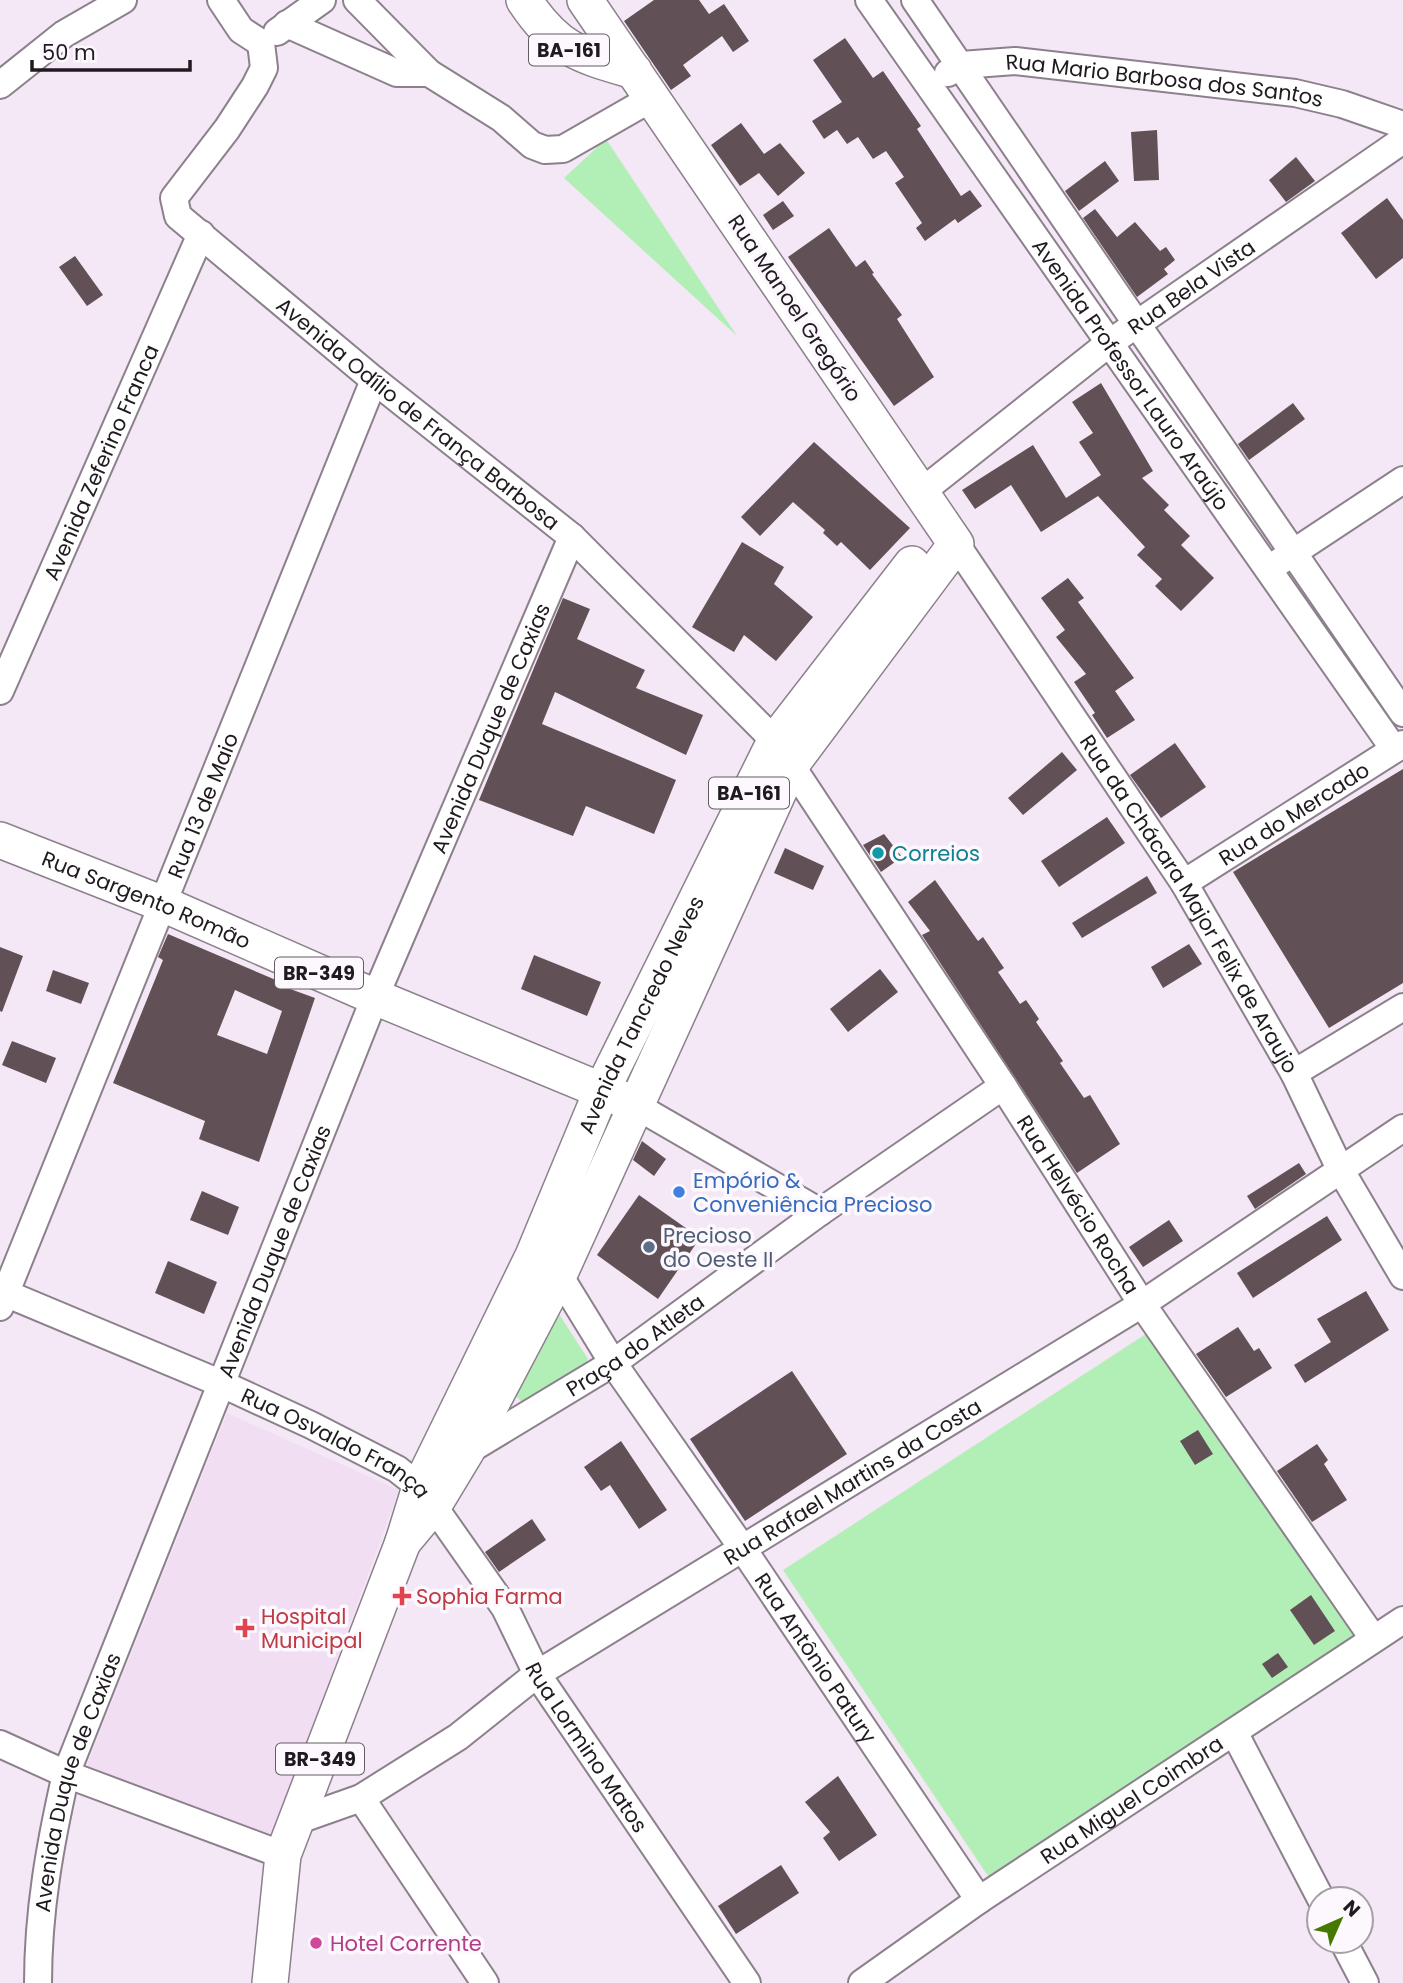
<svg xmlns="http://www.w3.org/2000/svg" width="1403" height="1983" font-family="Poppins,sans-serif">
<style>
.built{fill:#f1def3}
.green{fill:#b2efb6}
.building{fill:#615055;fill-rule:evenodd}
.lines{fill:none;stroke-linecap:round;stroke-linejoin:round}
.minor-casing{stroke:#8c808d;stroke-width:30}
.major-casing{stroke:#8c808d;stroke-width:38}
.minor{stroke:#fff;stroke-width:26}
.major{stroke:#fff;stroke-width:35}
.culture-dot{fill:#0f9aa8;stroke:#fdf8fe;stroke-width:2.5}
.shop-dot{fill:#3f7fe0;stroke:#fdf8fe;stroke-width:2.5}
.service-dot{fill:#5c6f8a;stroke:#fdf8fe;stroke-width:2.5}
.health-dot{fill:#e0444e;stroke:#fdf8fe;stroke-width:2.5}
.hotel-dot{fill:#d1479c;stroke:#fdf8fe;stroke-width:2.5}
.labels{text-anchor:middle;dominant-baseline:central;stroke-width:7;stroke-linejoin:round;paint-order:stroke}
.shield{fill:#fdf8fe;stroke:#625d62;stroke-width:2}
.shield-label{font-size:19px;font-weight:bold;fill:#1f1a1f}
.street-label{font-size:21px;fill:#1f1a1f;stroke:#fdf8fe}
.culture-label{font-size:21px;fill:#0d838f;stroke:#fdf8fe;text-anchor:start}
.shop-label{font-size:21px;fill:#366cbe;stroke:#fdf8fe;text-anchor:start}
.service-label{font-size:21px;fill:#4e5e75;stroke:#fdf8fe;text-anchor:start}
.health-label{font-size:21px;fill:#be3a42;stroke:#fdf8fe;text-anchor:start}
.hotel-label{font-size:21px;fill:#b23c85;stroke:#fdf8fe;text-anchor:start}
</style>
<rect width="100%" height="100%" fill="#f5e8f6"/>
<!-- built -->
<path class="built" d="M227,1413L399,1490L272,1837L86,1767Z"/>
<!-- green -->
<g class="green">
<path d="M606,139L737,336L564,178Z"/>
<path d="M559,1314L588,1359L583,1367L528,1408L511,1391L551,1317Z"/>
<path d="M1155,1328L1366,1637L992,1882L783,1570Z"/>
</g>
<!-- building -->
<g class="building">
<path d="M654,0H699L709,14L724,4L749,41L733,52L722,36L683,65L691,76L671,90L624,21Z"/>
<path d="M845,38L873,78L883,71L921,126L917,129L961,196L970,190L982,206L958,223L955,219L925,241L916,228L922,223L895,183L904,177L886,151L873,159L858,137L847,144L837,130L824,139L812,121L842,102L813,60Z"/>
<path d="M741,123L764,154L780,143L805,173L778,196L759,173L740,186L711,145Z"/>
<path d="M1157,130L1159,180L1134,181L1131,132Z"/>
<path d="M1296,157L1315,181L1286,202L1269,180Z"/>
<path d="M1105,161L1119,181L1079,211L1065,191Z"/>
<path d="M1387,198L1403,220V258L1376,279L1341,233Z"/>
<path d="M783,201L794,216L773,230L763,215Z"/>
<path d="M1095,209L1117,237L1135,222L1160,251L1166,247L1175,260L1164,269L1168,274L1137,297L1083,218Z"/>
<path d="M829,228L856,267L865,260L874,273L872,274L902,315L897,319L934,377L894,406L788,257Z"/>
<path d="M75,256L103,295L87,306L59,267Z"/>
<path d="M1101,383L1153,471L1142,478L1169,505L1164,510L1190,536L1181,545L1214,578L1181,611L1155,586L1162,579L1137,555L1145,547L1098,496L1041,532L1011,485L975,509L962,490L1033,445L1066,498L1101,475L1079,442L1093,433L1072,402Z"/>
<path d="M1293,403L1305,419L1249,460L1238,444Z"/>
<path d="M814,442L910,528L870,570L841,542L837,546L823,533L825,530L793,502L760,536L741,517Z"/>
<path d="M742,542L784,567L774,584L813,617L776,661L744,635L734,652L692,627Z"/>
<path d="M1068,578L1084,598L1078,602L1134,678L1115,691L1135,720L1107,738L1092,715L1095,713L1074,682L1086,674L1056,637L1065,630L1041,598Z"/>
<path d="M563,598L590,609L577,639L645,670L636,688L703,715L686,755L555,692L542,724L676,780L654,834L586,806L573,836L479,800Z"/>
<path d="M1175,743L1206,787L1161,818L1130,775Z"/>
<path d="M1062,752L1077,770L1023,815L1008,798Z"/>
<path d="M1403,769V983L1329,1028L1233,872Z"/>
<path d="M1107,817L1125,843L1059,887L1041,861Z"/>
<path d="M884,834L902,857L881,872L863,845Z"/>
<path d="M785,848L824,866L813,890L774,873Z"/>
<path d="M1147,876L1157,893L1082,938L1072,923Z"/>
<path d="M935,880L978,941L983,937L1004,968L998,972L1020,1004L1026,1000L1039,1019L1036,1022L1063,1061L1060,1063L1084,1098L1090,1095L1120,1144L1077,1173L922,935L930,931L908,902Z"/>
<path d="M168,934L283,983L282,986L315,998L259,1162L199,1139L205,1121L113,1083L163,960L158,957ZM235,990L282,1011L267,1054L217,1035Z"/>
<path d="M1189,944L1202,964L1163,988L1151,967Z"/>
<path d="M0,947L23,956L2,1012L0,1011Z"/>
<path d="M534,955L601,982L587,1016L521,989Z"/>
<path d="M880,969L898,992L848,1032L830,1009Z"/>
<path d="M53,970L89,983L81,1004L46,991Z"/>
<path d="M12,1041L56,1058L46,1083L2,1065Z"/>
<path d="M642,1141L666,1159L654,1176L633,1160Z"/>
<path d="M1299,1163L1306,1174L1255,1209L1247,1196Z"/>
<path d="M202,1191L239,1207L228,1235L190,1220Z"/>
<path d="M639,1195L700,1238L658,1299L597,1255Z"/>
<path d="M1327,1216L1342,1240L1253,1298L1237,1273Z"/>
<path d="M1169,1220L1183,1241L1143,1267L1129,1247Z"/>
<path d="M168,1261L217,1282L204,1314L155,1293Z"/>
<path d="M1366,1291L1389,1330L1305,1383L1294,1365L1331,1342L1317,1319Z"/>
<path d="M1238,1327L1254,1351L1259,1348L1272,1368L1226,1397L1196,1354Z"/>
<path d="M792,1371L847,1454L745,1521L690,1439Z"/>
<path d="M1198,1430L1213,1454L1195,1465L1180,1441Z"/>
<path d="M621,1441L667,1510L639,1529L610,1485L601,1491L584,1467Z"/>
<path d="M1317,1444L1328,1460L1324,1464L1347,1500L1312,1522L1277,1471Z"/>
<path d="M532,1519L546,1540L499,1572L485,1552Z"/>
<path d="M1311,1595L1335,1631L1314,1645L1290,1610Z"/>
<path d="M1278,1653L1288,1667L1272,1678L1262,1664Z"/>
<path d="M838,1776L877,1835L839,1861L823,1838L830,1832L805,1802Z"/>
<path d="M781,1865L799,1893L736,1934L718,1906Z"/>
</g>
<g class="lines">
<!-- minor casing -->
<g class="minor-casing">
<g id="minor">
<path d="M221,0L241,30L261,43"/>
<path d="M357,0L429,73L501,118L532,145L545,150L563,149L652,98"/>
<path id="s1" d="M869,0L1394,749"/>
<path d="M915,0L1403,713"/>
<path d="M287,24L397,73H429"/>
<path d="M277,32L322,0"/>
<path id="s2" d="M261,43L264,68L255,86L227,129L174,198L178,216L374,380L572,537L775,741L1003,1086L1142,1304L1373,1638"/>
<path id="s3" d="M948,73L961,65L1015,61L1295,93L1342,104L1403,125"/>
<path d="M0,85L64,34L123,0"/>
<path id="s4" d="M920,493L1108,344L1403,140"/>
<path id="s5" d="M956,544L1184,883L1294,1073L1340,1169L1403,1276"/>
<path d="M1279,562L1403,480"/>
<path id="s6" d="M0,691L201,234"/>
<path id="s7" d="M1184,883L1403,744"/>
<path d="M1294,1073L1403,1007"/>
<path d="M638,1107L820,1212"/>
<path id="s8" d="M547,1266L559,1275L613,1363L743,1549L979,1900"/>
<path id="s9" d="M0,1291L220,1383L311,1425L397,1469L420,1487L505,1608L537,1674L747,1983"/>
<path id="s10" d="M0,1307L374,380"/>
<path id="s11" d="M466,1452L613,1363L820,1212L1003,1086"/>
<path d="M1234,1732L1321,1899"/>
<path d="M0,1744L66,1774L283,1855"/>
<path d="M361,1798L485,1983"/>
<path id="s12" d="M296,1821L361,1798L458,1737L537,1674L1142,1304L1403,1128"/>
<path d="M1343,1941L1365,1983"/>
<path id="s13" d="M38,1983C38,1911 50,1844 66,1774L375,997L572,537"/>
<path id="s14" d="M862,1983L979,1900L1403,1620"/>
</g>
</g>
<!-- major casing -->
<g class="major-casing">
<g id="major">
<path d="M524,0C557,50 579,55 634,71"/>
<path id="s15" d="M0,840L163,904L375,997L622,1099"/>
<path d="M403,1542L434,1505L466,1452L559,1275L791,765L956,544L585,0"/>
<path id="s16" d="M270,1983L283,1855L403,1542L420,1487L533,1256L602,1090L775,741L912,564"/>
</g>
</g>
<!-- minor -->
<use href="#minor" class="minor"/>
<!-- major -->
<use href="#major" class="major"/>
</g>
<!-- markers -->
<circle class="culture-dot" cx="878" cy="853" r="7"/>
<circle class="shop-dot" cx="679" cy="1192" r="7"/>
<circle class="service-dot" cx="649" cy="1247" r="7"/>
<g class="health-dot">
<path d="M398.5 1585.5h7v7h7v7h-7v7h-7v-7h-7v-7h7z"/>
<path d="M241.5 1617.5h7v7h7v7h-7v7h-7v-7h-7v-7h7z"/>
</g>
<circle class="hotel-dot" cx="316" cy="1943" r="7"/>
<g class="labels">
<!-- shield labels -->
<g class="shield">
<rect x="529" y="34.5" width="80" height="31" rx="5"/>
<rect x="709" y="777.5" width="80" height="31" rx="5"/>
<rect x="275" y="957.5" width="88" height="31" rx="5"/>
<rect x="276" y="1743.5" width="88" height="31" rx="5"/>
</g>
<g class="shield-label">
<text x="569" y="50">BA-161</text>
<text x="749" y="793">BA-161</text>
<text x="319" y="973">BR-349</text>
<text x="320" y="1759">BR-349</text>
</g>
<!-- street labels -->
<g class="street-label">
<text stroke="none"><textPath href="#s3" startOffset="220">Rua Mario Barbosa dos Santos</textPath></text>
<text stroke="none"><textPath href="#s4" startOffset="341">Rua Bela Vista</textPath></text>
<text transform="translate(795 308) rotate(56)">Rua Manoel Gregório</text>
<text stroke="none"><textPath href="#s1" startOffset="457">Avenida Professor Lauro Araújo</textPath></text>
<text stroke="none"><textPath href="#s2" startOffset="513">Avenida Odílio de França Barbosa</textPath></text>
<text stroke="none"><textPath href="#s6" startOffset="250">Avenida Zeferino Franca</textPath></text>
<text stroke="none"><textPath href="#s13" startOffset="1340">Avenida Duque de Caxias</textPath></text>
<text stroke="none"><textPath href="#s10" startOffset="541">Rua 13 de Maio</textPath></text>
<text stroke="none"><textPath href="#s7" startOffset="130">Rua do Mercado</textPath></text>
<text stroke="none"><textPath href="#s15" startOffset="158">Rua Sargento Romão</textPath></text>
<text stroke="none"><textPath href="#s5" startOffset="429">Rua da Chácara Major Felix de Araujo</textPath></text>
<text stroke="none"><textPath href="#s16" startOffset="1043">Avenida Tancredo Neves</textPath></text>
<text stroke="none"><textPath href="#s2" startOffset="1552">Rua Helvécio Rocha</textPath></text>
<text stroke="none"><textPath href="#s13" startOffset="774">Avenida Duque de Caxias</textPath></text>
<text stroke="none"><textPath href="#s11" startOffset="200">Praça do Atleta</textPath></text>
<text stroke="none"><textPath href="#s9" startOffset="369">Rua Osvaldo França</textPath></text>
<text stroke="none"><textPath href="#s12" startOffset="654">Rua Rafael Martins da Costa</textPath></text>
<text stroke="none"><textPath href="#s8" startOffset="476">Rua Antônio Patury</textPath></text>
<text stroke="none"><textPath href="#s9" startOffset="774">Rua Lormino Matos</textPath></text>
<text stroke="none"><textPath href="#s13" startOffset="206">Avenida Duque de Caxias</textPath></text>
<text stroke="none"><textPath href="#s14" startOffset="326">Rua Miguel Coimbra</textPath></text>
</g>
<!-- culture labels -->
<g class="culture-label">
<text x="892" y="853">Correios</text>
</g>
<!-- shop labels -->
<g class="shop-label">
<text x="693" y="1180">Empório &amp;<tspan x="693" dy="24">Conveniência Precioso</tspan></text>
</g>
<!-- service labels -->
<g class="service-label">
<text x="663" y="1235">Precioso<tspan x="663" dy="24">do Oeste II</tspan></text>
</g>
<!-- health labels -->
<g class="health-label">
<text x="416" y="1596">Sophia Farma</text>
<text x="261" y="1616">Hospital<tspan x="261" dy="24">Municipal</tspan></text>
</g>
<!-- hotel labels -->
<g class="hotel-label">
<text x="330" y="1943">Hotel Corrente</text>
</g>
</g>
<!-- north arrow -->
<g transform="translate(1340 1920) rotate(45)"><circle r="33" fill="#fdf8fe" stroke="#a49fa5" stroke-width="2"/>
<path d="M0-5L12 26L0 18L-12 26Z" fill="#477800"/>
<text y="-10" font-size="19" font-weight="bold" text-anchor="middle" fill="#1f1a1f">N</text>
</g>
<!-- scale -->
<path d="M32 60v10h158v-10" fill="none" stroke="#1f1a1f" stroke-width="3.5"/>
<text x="42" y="60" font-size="21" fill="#1f1a1f" stroke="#fdf8fe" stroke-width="5" paint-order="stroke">50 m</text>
</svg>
